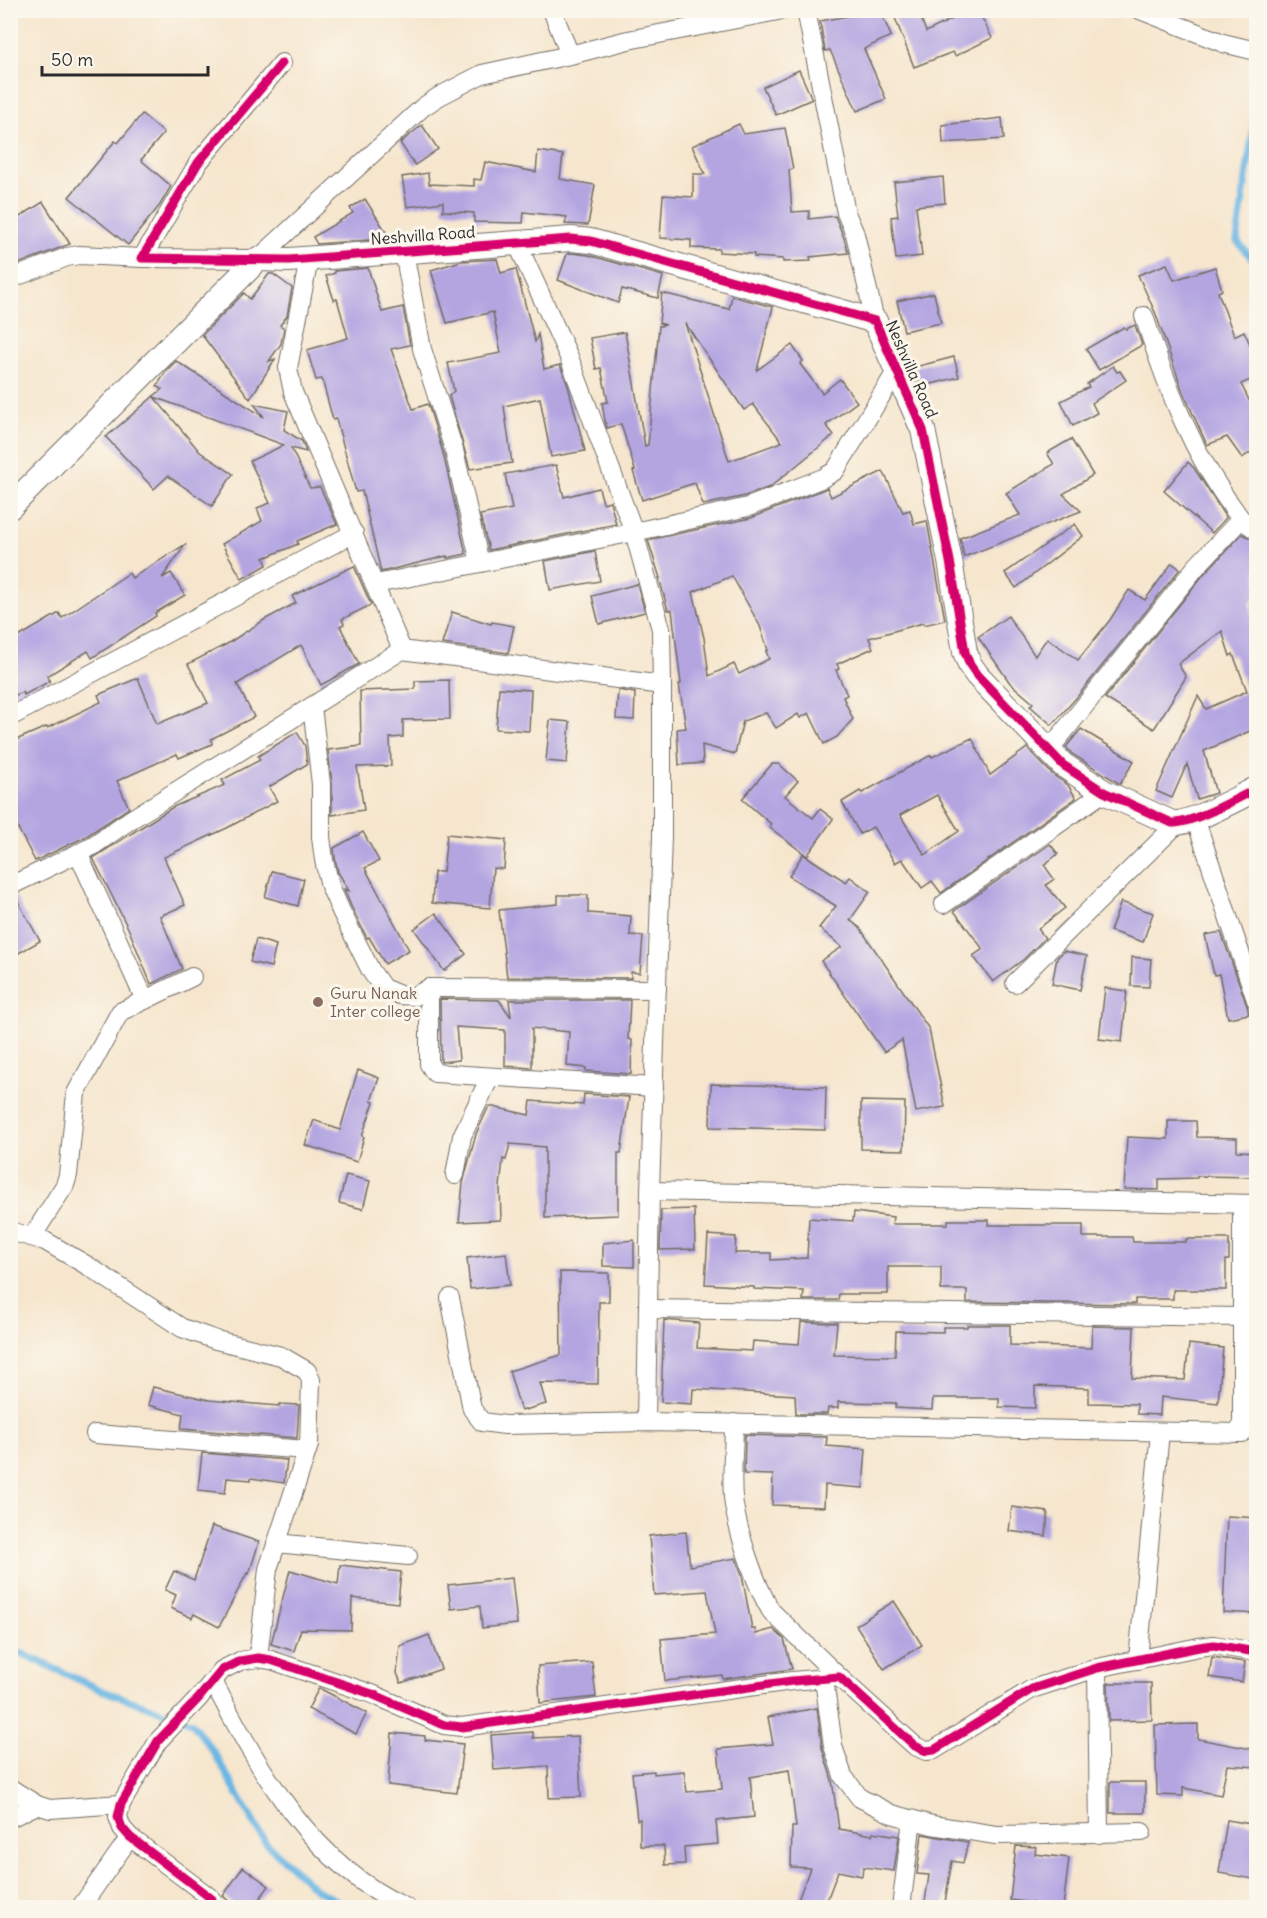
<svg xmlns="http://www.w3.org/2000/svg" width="1267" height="1918" font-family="Delius,sans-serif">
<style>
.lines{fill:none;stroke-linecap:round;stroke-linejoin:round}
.stream{stroke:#6ab6e3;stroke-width:7}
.building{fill:#b4a5e1;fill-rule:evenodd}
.minor-casing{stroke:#726c64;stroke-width:20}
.tertiary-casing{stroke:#726c64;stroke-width:26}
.minor{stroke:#fff;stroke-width:18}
.tertiary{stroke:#fff;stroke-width:24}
.cycleway-casing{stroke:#fbf7ec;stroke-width:13}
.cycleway{stroke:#d6006c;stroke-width:9}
.education-dot{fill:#8d6e63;stroke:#fbf7ec;stroke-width:2}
.labels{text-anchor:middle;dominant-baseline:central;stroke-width:6;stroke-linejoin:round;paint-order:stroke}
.street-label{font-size:16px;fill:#2b2b2b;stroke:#fbf7ec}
.education-label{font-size:16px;fill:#785e54;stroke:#fbf7ec;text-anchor:start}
</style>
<rect width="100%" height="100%" fill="#fbf7ec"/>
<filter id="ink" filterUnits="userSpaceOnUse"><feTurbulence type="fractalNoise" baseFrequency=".0167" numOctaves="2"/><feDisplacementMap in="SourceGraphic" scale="12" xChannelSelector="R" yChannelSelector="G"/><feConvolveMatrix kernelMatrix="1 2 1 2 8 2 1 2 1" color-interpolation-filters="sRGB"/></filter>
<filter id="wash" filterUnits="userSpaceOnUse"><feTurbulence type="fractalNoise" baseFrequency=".008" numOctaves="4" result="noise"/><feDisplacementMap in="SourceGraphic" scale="24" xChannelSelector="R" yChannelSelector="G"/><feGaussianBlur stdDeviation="1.35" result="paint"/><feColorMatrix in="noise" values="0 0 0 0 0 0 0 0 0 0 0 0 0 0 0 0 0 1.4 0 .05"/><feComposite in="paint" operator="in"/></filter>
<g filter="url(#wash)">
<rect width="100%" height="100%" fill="#f6e6ce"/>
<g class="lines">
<!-- stream -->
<g class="stream">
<path d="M1256,108L1237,241L1256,263"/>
<path d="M10,1648L101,1690L191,1722L213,1751L265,1842L315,1889L351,1908"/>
</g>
</g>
<g id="blocks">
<!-- building -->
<g class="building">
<path d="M865,10H880L891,36L864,49L886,99L857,111L830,50L825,51L820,21L854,15Z"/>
<path d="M915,10H918L926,32L971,10H978L992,38L955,56L953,52L914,67L895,18Z"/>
<path d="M799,70L812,99L776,115L763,87Z"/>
<path d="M142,114L164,133L141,160L171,186L160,205L128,245L69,197L115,141L118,143Z"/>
<path d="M1002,118L1004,139L943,143L942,125Z"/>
<path d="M739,124L744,134L785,128L793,169L789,170L792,212L809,211V219L835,216L844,238L848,253L810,257L811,261L783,262V259L754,257V254L719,252V249L691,248V240L660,238L663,195L693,197V174H705L692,146Z"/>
<path d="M422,125L438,149L415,165L400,143Z"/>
<path d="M538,151L563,155L560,179L595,185L588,225L565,224L567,217L524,212L523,223L474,222V213L443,211V202L407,207L402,177L428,173L429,184L474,186V179L481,180L485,162L536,172Z"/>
<path d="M943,177L945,203L916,206L922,256L896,259L891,217L898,216L894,182Z"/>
<path d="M365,199L388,235L382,239L317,244L313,237L353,213L350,208Z"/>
<path d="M43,202L70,244L10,267V223Z"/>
<path d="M571,253L588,255L663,276L658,298L622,289L618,303L558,280L567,254Z"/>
<path d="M497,259L501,273L516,269L535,342L538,334L544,369L560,365L568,386L585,451L551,457L540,398L504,406L512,463L470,469L449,396L454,391L448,363L501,353L493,312L447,323L431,270L461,261Z"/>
<path d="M1167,264L1174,280L1215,267L1222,290L1218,292L1234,336L1244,331L1257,360V377L1241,384L1257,416V448L1242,458L1227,437L1207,445L1183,392L1155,312L1138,275Z"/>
<path d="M368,268L382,312L403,307L410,345L391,349L413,409L428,404L443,453L466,554L447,558V556L381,572L362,491L356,492L336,419L333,420L322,379L316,380L307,350L348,338L337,299L334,300L326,276L335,273L334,271Z"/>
<path d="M269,274H273L292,288L287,316L280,325L284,328L281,344L269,361L275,359L250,399L202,335L244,293L250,299Z"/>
<path d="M662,293L729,309L732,296L773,307L757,370L792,345L803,361L800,364L822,393L840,379L857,402L826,425L834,435L770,487L745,496L703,505L695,483L642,500L633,471L635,470L621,424L607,428L605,421L602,403L608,402L601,368L596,369L590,338L625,332L645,446L648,445L659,326L666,325L659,323ZM685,323L744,410L753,404L782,442L729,461Z"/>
<path d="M934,293L941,323L904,331L897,301Z"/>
<path d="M1135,325L1142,345L1099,370L1086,349L1124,327L1126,329Z"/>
<path d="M954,357L959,377L920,387L915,367Z"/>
<path d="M176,361L264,417L254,404L288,411L284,430L302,441L306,452L291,448L310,488L320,487L337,524L297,541L298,544L264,558L267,565L242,579L222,544L262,521L257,508L270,503L250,461L284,445L154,397L200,452L233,474L212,506L168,476L154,489L106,437L162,389L157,386L166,371Z"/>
<path d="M1113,366L1117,372L1120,371L1126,380L1092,403L1097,413L1073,426L1061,401L1089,387L1087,384Z"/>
<path d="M1071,439L1093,475L1063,494L1081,511L964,557L960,538L1020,515L1006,493L1054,464L1047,453Z"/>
<path d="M1188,462L1194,468L1226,518L1212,533L1164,491Z"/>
<path d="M556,465L564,497L599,488L603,503L610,501L616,524L489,550L480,515L512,509L505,474Z"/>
<path d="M883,471L903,512L910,510L914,524L927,521L945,620L924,625L923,623L869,638L873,648L837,664L839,669L836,670L847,695L843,697L853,719L837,737L824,744L809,713L800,718L798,714L776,728L766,713L743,721L735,754L702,745L703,763L679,765L677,729L686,728L679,684H681L672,610H668L659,578H660L648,540L751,518L827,488L831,497ZM732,576L760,626L768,650L766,651L769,659L739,674L734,664L709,676L704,638L693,592Z"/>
<path d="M1075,524L1083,536L1016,588L1005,573Z"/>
<path d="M1242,534L1257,541V593L1250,605L1257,627V728L1204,751L1216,793L1197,799L1187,764L1172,798L1156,791L1198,696L1206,709L1247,691L1233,654L1230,656L1222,631L1178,664L1186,677L1154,729L1105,698L1204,574Z"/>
<path d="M186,544L162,578L171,573L185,595L155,613L156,616L92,658L88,651L47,676L50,681L24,695L22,692L10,698V642L59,613L62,618L129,573L132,578Z"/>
<path d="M595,551L600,581L550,590L545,561Z"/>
<path d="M1172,563L1180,569L1077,697L1052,725L1030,706L1033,703L1010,683L978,637L1008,616L1035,656L1047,638L1078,660L1110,620L1129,590L1145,600Z"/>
<path d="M354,566L371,605L342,619L344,624L340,626L359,664L321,685L301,645L237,684L254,717L211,739L212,744L179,758L177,754L117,781L129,808L85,837L35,861L10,813V749L18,745L16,740L46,727L47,728L101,702L98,695L138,678L157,724L208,703L188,664L227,644L264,620L296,603L292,596Z"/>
<path d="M637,584L645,612L599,624L592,596Z"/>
<path d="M452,612L491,624L492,622L514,626L508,653L442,644Z"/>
<path d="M449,680L450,719L403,720V737L390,738L391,766L357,767L364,810L332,815V783L328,750L361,746L360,691L415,689V681Z"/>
<path d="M499,688L531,690L529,731L496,729Z"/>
<path d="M618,690L635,693L634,720L616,719Z"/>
<path d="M550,720L570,722L567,763L546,761Z"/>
<path d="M1081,729L1134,761L1120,784L1072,754L1066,747Z"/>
<path d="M297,732L305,746L307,764L269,787L277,801L227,828L164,857L185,905L160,916L182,969L151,984L129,930L93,858L173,807L225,785L222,780L260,760L258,756Z"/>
<path d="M972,738L990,775L1027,748L1053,775L1068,785L1076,798L941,893L932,881L922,888L902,859L895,863L873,827L860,834L842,802L860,791L862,793L931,755L932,757ZM937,795L959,831L925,855L900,815Z"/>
<path d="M772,764H779L798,781L785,796L813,818L820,809L833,819L807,856L769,827L771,824L742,799Z"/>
<path d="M363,832L379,861L365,868L409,950L385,964L369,937L367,938L351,906L344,889L349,891L338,872L335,858L334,848Z"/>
<path d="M447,834L506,840L504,869L493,868L490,908L432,903L434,872H443Z"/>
<path d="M1050,844L1058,854L1044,865L1054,879L1046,885L1065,908L1038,929L1045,938L1024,959L993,982L973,956L983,949L954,911Z"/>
<path d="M803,854L846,882L850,877L870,892L850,920L860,928L929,1029L945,1107L916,1112L902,1040L884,1052L821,961L842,947L819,928L836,906L789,876Z"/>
<path d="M272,871L304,879L298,906L265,897Z"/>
<path d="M558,895H588V913L631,916L630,935L643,936L640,973L631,972V978L507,977L499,910L558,904Z"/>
<path d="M15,896L40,941L10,958V897Z"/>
<path d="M1121,902L1153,913L1143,942L1110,931Z"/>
<path d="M436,913L466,954L444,971L414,929Z"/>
<path d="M1221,932L1247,1006L1249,1014L1228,1018L1219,974L1214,975L1205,935Z"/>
<path d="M256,939L276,945L271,967L250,962Z"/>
<path d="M1064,951L1087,956L1080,990L1052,984L1057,958Z"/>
<path d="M1132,957L1151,959L1149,987L1131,986Z"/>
<path d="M1105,988L1127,991L1122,1042L1099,1039Z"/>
<path d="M440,999L499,1000L511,1017L509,1000H630L628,1039L632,1040L631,1074L586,1071V1068L567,1066L569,1032L532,1028V1068L505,1066V1030L456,1027L459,1060L441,1062Z"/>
<path d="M358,1070L379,1078L371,1101L374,1102L362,1136L364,1137L357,1162L305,1145L314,1120L340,1130Z"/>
<path d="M711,1084L826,1087L825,1130L710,1127Z"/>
<path d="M584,1094L629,1097L621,1153H618V1215L545,1218V1147L510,1144L506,1160L503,1159L500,1187L501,1220L459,1222L463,1183L476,1134L489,1106L529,1115L531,1101L583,1105Z"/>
<path d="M861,1101L905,1102L904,1150L861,1149Z"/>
<path d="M1168,1121H1196L1197,1137L1237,1138V1151L1257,1152V1177L1197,1176V1178L1159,1179V1190L1124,1189L1127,1137L1168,1139Z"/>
<path d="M346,1175L370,1181L363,1209L339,1203Z"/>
<path d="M694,1209L695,1249L660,1250L661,1210Z"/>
<path d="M854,1212L893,1217L892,1224H948V1220H989V1225H1083V1237H1132L1133,1242H1186V1239H1229V1260H1226V1290H1173V1299H1135V1304L967,1302V1290H941V1267H888V1294H839L838,1300H803L804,1291L754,1289V1287L705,1284L708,1235L736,1237L735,1253H771V1260L807,1258L809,1218L853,1221Z"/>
<path d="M634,1240V1267L603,1266V1243Z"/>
<path d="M506,1253L510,1285L470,1289L467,1258Z"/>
<path d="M560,1272L609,1273V1302H599L598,1384L540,1383L546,1404L521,1411L509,1371L561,1355Z"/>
<path d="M664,1320L699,1323L697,1348L752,1351L753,1341L799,1344L801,1322L837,1323L834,1355L895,1356L896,1331L943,1332V1327H967V1325H1010V1345L1091,1348L1092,1326L1134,1327L1132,1378L1185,1380L1189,1344L1223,1348L1218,1403L1161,1397L1160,1415L1137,1414V1404L1089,1403V1388L1035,1386V1408L999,1407V1398H933L932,1410L895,1408L896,1403L838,1402V1408H828L827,1414H796L795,1395L693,1389L692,1404L661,1402Z"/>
<path d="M153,1387L209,1400L279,1406V1404L299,1405L297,1438L181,1429L183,1414L148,1405Z"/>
<path d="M745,1435L827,1437L826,1446L866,1449L863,1488L825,1485L824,1507L772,1505L773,1475L744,1474Z"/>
<path d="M202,1453L287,1460L284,1483L251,1478V1480L227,1478L225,1493L198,1490Z"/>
<path d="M1012,1507L1048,1512L1046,1536L1009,1531Z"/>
<path d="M1227,1516L1257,1518V1614L1223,1612Z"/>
<path d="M212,1526L259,1542L249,1574L247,1573L219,1627L194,1614L192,1618L171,1608L176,1595L165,1590L174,1571L194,1580Z"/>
<path d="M686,1532L690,1566L736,1558L742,1575L752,1629H755L756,1634L773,1629L784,1639L792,1669L723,1679L722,1675L665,1681L661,1639L715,1634L707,1591L654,1595L649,1536Z"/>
<path d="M340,1565L401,1572L398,1603L352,1598L351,1630L301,1629L294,1651L271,1644L290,1570L338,1584Z"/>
<path d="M512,1578L517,1624L482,1628L480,1606L451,1609L448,1585Z"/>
<path d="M894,1601L922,1645L884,1669L856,1625Z"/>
<path d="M429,1635L441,1669L401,1683L397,1673L400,1646Z"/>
<path d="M1212,1657L1245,1662L1242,1682L1209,1677Z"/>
<path d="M592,1662L596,1697L540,1703L538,1666Z"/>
<path d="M1108,1683H1151L1152,1720L1109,1721Z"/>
<path d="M319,1688L367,1713L356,1734L308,1709Z"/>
<path d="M817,1708L822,1748L832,1780L839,1829L872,1835L873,1832L899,1836L894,1871L863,1867L862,1876L838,1871L824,1908H795L810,1868L791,1867L792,1827H796L789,1770L750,1777L754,1817L716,1821L718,1844L684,1847L685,1864L665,1865L664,1846H640V1819L637,1820L632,1773L654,1771V1774L684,1771L687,1792L722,1789L718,1749L773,1744L768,1717Z"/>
<path d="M1198,1724V1739L1257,1750V1767L1227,1765L1221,1795L1183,1788V1796L1157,1795L1155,1725Z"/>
<path d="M533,1732V1738L578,1736L581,1797L549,1798L548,1766L494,1770L491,1735Z"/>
<path d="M392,1733L425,1736V1740L463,1744L457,1793L388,1785Z"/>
<rect x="1110" y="1782" width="35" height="31"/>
<path d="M1227,1820L1257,1825V1855L1253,1879L1219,1873Z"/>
<path d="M922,1834L968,1842L963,1863L952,1861L944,1908H924L929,1875L917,1874Z"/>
<path d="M1016,1846L1036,1847L1035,1854L1069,1858L1063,1908H1033V1903L1010,1900Z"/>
<path d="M243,1867L269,1886L253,1908H237L223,1896Z"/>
</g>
</g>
</g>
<g filter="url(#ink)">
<use href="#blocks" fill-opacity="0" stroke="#726c64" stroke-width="1.5"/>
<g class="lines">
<!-- minor casing -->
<g class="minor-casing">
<g id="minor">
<path d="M552,10L570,55"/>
<path d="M806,10L846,213L855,234L875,321"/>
<path d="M1140,10L1223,43L1256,51"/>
<path d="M282,63L198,163L142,258L258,259L423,107L438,97L482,74L570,55L628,40L783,10"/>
<path d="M517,243L569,357L634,532L748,507L823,478L835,471L897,370"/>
<path d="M404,252L422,349L454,450L480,563"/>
<path d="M309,259L288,368L293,392L402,650"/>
<path d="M10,279L67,257L79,255L142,258"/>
<path d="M1144,316C1168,391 1193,456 1241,519"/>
<path d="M376,584L634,532L661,629L662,685V836L650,1191L646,1422"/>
<path d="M312,706L321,784V837L324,860L330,886L341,911L371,971L383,988L400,995L415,996L429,988V1064L435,1073L654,1087"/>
<path d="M10,717L354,533"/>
<path d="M1049,750L1196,567L1241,519L1256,530"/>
<path d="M1195,818L1256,1000"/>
<path d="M78,853L145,1000L192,977"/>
<path d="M10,886L91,847L130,820L402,650L662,685"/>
<path d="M944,904L1104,792"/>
<path d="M1015,983L1177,824"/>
<path d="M429,988L657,989"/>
<path d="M455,1175L462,1136L490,1077"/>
<path d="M650,1191L1256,1204"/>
<path d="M10,1231L45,1241L88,1266L182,1328L216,1340L281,1356L307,1371L311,1380L309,1445L268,1569L258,1658"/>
<path d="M32,1237L65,1185L68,1175L76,1093L120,1012L145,1000"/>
<path d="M450,1298L472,1409L482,1422L505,1425L646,1422L1242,1433V1204"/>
<path d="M648,1309L1242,1317"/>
<path d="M734,1423C734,1448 731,1473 733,1497C736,1528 755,1584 771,1611L839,1677"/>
<path d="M95,1434L307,1450"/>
<path d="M276,1543L408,1556"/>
<path d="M1138,1660L1160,1432"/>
<path d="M1097,1668L1099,1834"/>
<path d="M824,1679L833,1746L843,1776L860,1798L892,1814L932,1825L996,1835L1142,1832"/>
<path d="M213,1681C258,1769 312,1865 407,1908"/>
<path d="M10,1788L37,1805L50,1809L121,1804"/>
<path d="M10,1818L37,1805"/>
<path d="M80,1908L130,1837"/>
<path d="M205,1908L212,1899L130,1837L122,1828L118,1817L121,1804L158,1741L198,1699L222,1670L240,1661L258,1658L271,1660L372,1694L444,1725L462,1727L792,1681L839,1677L915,1746L926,1751L934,1750L1032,1689L1097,1668L1199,1647L1214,1645L1256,1652"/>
<path d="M901,1908L912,1819"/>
</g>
</g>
<!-- tertiary casing -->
<g class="tertiary-casing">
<path id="tertiary" d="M10,507L258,259L289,260L571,239L591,241L875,321L923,430L950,561L965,652L970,665L977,675L1063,765L1104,792L1172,823C1190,825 1238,798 1256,789"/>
</g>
<!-- minor -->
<use href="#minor" class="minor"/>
<!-- tertiary -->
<use href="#tertiary" class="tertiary"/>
<!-- cycleway casing -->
<g class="cycleway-casing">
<g id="cycleway">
<path d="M282,63L198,163L142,258L289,260L571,239L591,241L875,321L923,430L950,561L965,652L970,665L977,675L1063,765L1104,792L1172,823C1190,825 1238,798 1256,789"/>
<path d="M205,1908L212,1899L130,1837L122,1828L118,1817L121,1804L158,1741L198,1699L222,1670L240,1661L258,1658L271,1660L372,1694L444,1725L462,1727L792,1681L839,1677L915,1746L926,1751L934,1750L1032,1689L1097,1668L1199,1647L1214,1645L1256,1652"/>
</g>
</g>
<!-- cycleway -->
<use href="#cycleway" class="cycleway"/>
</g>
</g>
<!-- markers -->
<circle class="education-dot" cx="318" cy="1002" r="6"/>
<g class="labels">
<!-- street labels -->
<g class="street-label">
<text transform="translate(423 235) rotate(-4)">Neshvilla Road</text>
<text transform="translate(912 369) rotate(66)">Neshvilla Road</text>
</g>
<!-- education labels -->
<g class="education-label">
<text x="330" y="993">Guru Nanak<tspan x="330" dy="18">Inter college</tspan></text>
</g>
</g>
<!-- margin -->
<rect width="1267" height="1918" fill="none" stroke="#fbf7ec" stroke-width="36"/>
<!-- scale -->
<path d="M42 66v9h166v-9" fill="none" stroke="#2b2b2b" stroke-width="3"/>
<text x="51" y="66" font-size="18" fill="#2b2b2b" stroke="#fbf7ec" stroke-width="4.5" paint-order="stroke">50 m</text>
</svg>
